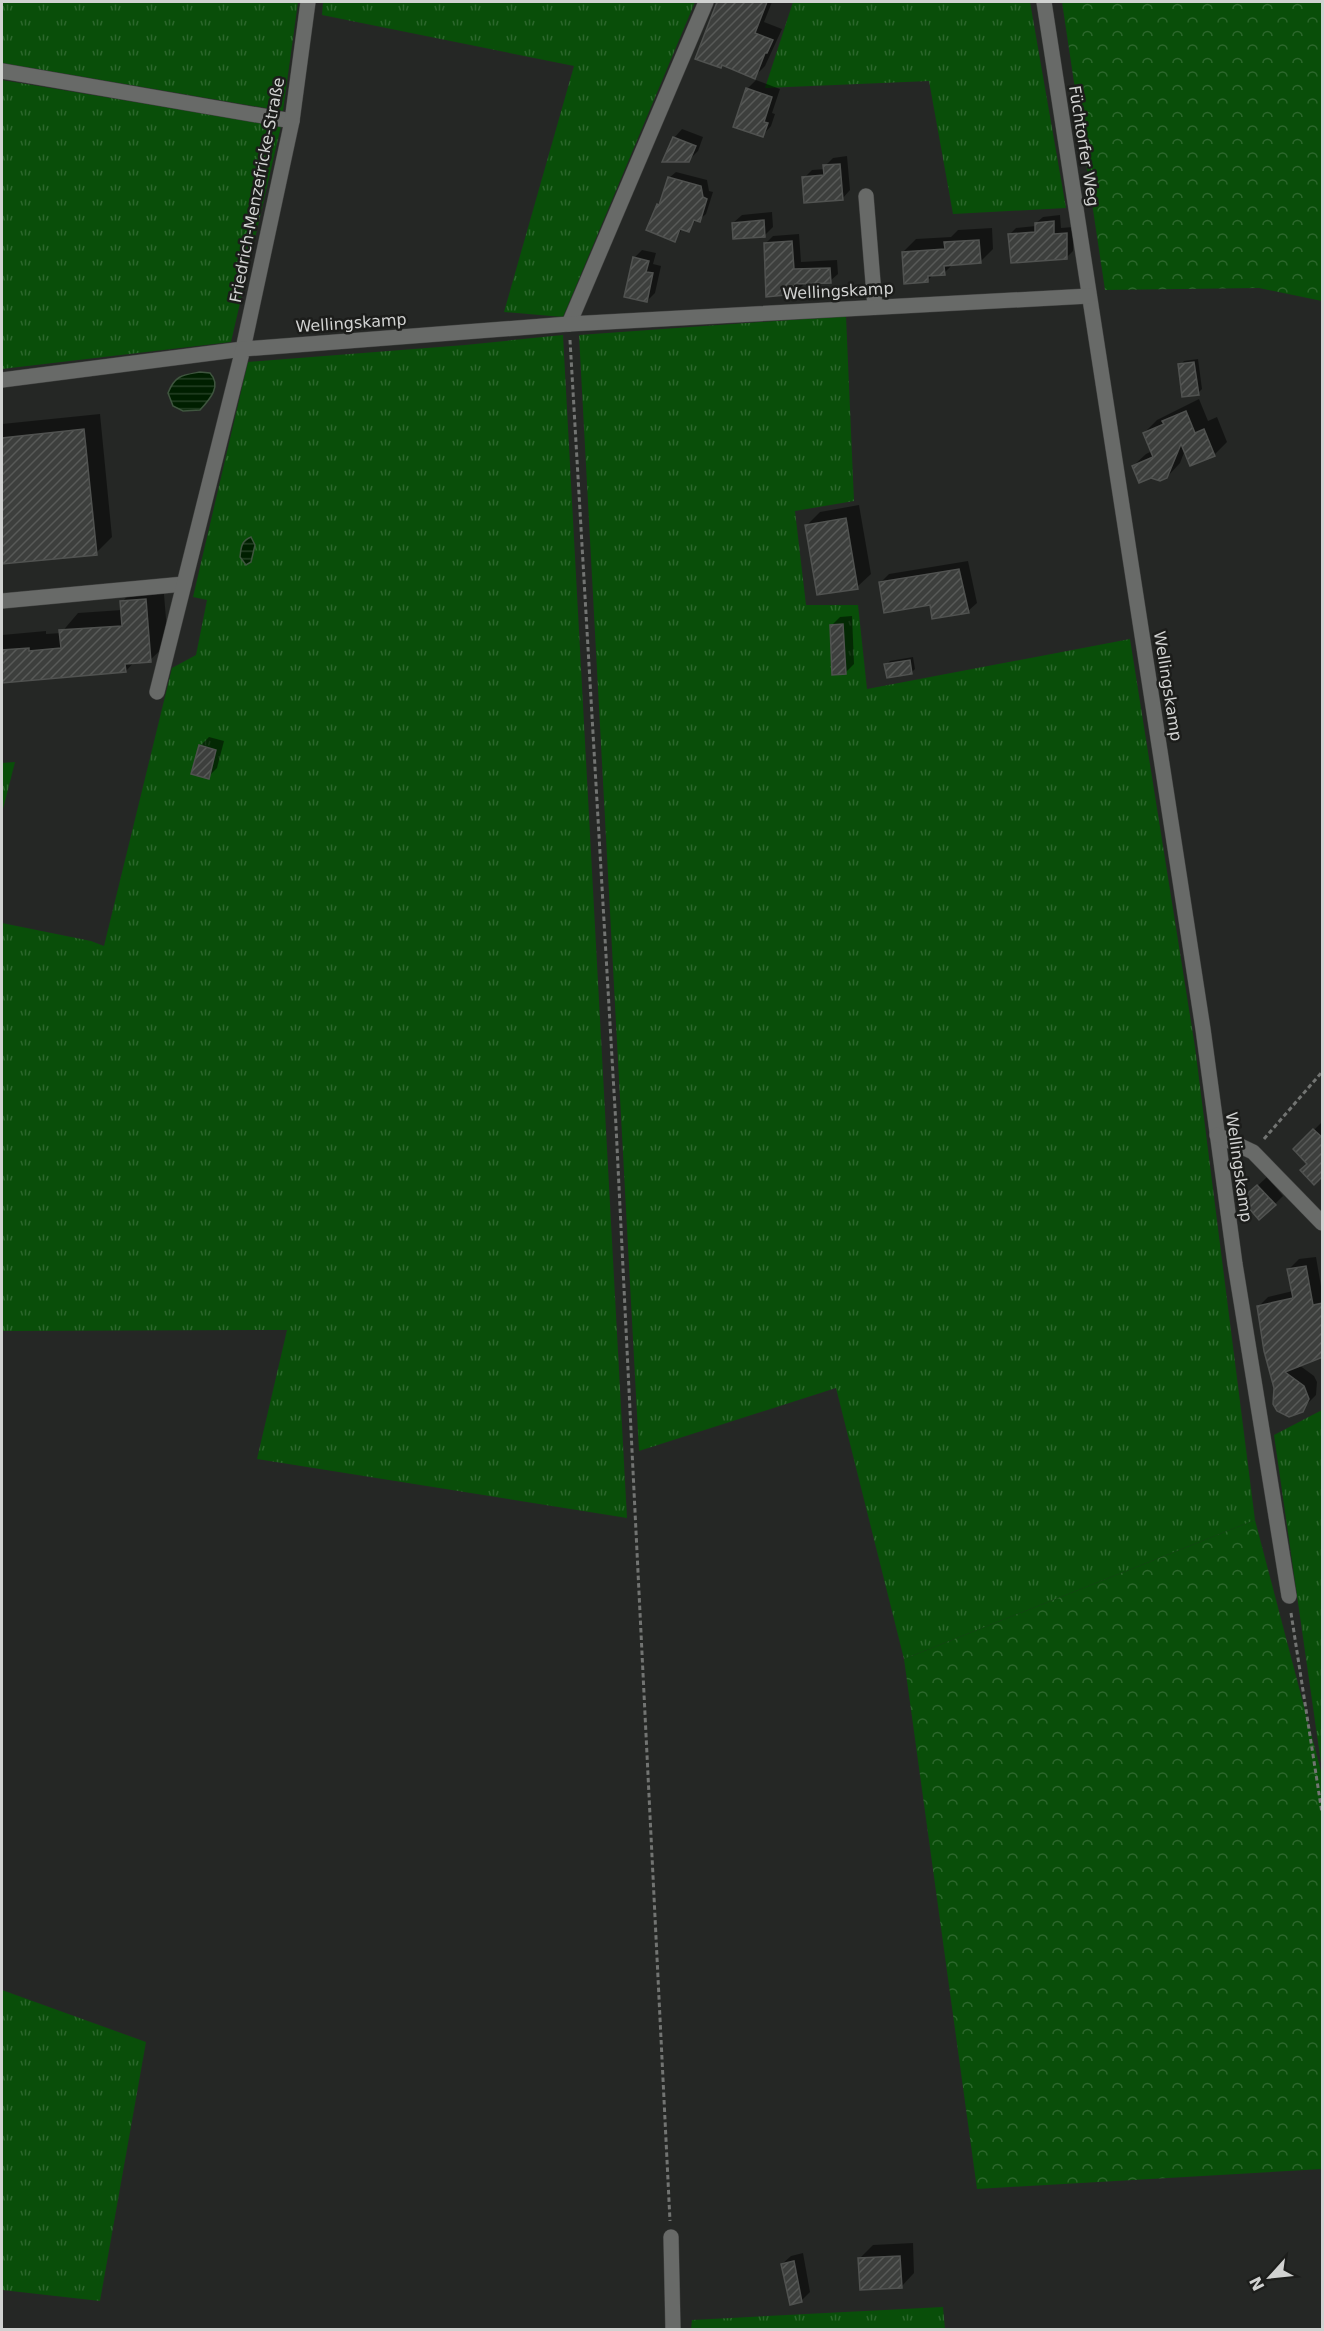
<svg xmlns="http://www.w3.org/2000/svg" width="1324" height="2331" font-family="'DejaVu Sans',sans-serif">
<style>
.grass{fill:url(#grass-tufts)}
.forest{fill:url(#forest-crowns)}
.water{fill:url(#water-rules);stroke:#3f553f;stroke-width:1.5}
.shadow{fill:#0007}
.building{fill:url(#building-hatch);stroke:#505250;stroke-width:1.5}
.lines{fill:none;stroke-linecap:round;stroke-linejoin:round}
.minor-casing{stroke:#414241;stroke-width:16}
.path{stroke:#727472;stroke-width:3;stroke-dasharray:4.5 3;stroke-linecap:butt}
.minor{stroke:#686a68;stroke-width:15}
.labels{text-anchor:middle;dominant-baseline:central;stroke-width:5;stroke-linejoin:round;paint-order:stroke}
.street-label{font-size:16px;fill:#d1d2d1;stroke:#1c1d1b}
</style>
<defs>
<pattern id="grass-tufts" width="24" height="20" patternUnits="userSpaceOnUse" patternTransform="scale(1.5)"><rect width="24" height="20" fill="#094e09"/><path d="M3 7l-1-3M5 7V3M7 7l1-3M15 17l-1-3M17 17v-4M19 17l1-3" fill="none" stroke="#2c672c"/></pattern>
<pattern id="forest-crowns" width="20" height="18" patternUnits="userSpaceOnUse" patternTransform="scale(1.5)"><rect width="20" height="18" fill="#094e09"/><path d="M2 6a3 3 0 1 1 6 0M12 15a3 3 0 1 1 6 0" fill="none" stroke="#2c672c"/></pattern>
<pattern id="water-rules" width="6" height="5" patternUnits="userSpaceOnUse" patternTransform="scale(1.5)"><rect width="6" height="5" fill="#001f00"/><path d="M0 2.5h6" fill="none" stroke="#243f24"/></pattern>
<pattern id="building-hatch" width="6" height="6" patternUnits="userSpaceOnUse" patternTransform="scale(1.5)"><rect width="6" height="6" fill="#3d3f3d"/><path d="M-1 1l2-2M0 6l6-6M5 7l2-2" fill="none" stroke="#585a58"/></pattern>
</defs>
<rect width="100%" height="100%" fill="#252725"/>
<!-- grass -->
<g class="grass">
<path d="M2,2H298L283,111L2,63Z"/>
<path d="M323,2H695L563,317L504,312L574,66L322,15Z"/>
<path d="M793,2H1030L1066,208L953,214L929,81L765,88Z"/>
<path d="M2,80L281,126L231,342L2,369Z"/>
<path d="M846,316L854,501L795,511L806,605H858L867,689L1130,639L1195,1047L1255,1520L904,1659L836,1388L639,1451L579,335Z"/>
<path d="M563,335L627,1518L257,1459L287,1330L2,1331V923L91,941L104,946L172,668L196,655L207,600L193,597L248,362L465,345Z"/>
<path d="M15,762L2,813V763Z"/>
<path d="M1322,1410V1770L1274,1435Z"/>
<path d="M2,1990L146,2042L100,2301L2,2290Z"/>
<path d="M943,2307L945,2329H691L692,2320Z"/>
</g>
<!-- forest -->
<g class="forest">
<path d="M1062,2H1322V301L1259,288L1105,290Z"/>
<path d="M1255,1520L1322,1775V2169L977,2189L904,1659Z"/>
</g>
<!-- water -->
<g class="water">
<path d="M200,372L210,373C222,386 210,399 200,410L183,411L173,406L168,393C175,375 183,375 200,372Z"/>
<path d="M251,537L255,545L251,562L246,565L240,557C241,548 241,541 251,537Z"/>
</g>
<!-- shadow -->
<g class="shadow">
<path d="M719,2H772L764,22L782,29L765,66L754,77L723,64L697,58Z"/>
<path d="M756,80L780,89L772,113L775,114L771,126L763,135L747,89Z"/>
<path d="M682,129L703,137L698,151L689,160L674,138Z"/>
<path d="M847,156L850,190L842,199L804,178L812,170L825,169V166L833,158Z"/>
<path d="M676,172L707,180L709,191L713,192L706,214L699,220L697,219L688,230L683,228L675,240L658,204L662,200L669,178Z"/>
<path d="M772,212L773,227L764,236L733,223L742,215Z"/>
<path d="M1060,215L1061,228L1073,227V251L1066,258L1010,234L1016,228L1036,226V223L1043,217Z"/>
<path d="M992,228L993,249L980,262L953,264L944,273L934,274L928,280L903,252L916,239L951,237L958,230Z"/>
<path d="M799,234L801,262L837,260L838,274L830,281L803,283V285L795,293L765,244L773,236Z"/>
<path d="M642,250L656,253L653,264L661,266L655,293L647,301L634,258Z"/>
<path d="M1198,359L1202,389L1198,393L1180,365L1184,361Z"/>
<path d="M1199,399L1208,421L1217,417L1227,442L1215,454L1191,464L1185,450L1180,463L1167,477L1133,466L1146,454L1152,451L1144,433L1157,420Z"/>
<path d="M100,414L112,537L96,553L2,563V424Z"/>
<path d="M859,505L871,574L857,587L807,525L820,512Z"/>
<path d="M968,561L977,603L968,611L931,603L880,583L889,574Z"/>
<path d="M163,582L168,643L150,660L135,661L126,671L2,681V635L46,631V634L61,633L78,613L122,610V602L139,584Z"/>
<path d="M852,616L854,664L845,673L831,626L840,617Z"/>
<path d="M913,657L915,669L911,673L886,665L890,661Z"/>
<path d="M209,737L224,741L217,768L208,777L200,746Z"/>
<path d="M1322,1122V1174L1295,1149Z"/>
<path d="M1267,1177L1283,1196L1275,1204L1252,1191Z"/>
<path d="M1316,1257L1322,1292V1355L1299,1365L1314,1376L1317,1382L1316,1395L1306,1405L1276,1388L1258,1307L1268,1297L1293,1291L1289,1269L1299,1259Z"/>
<path d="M913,2243L914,2273L901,2287L859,2259L873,2245Z"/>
<path d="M803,2253L810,2292L801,2301L782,2264L791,2256Z"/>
</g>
<!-- building -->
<g class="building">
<path d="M717,2H767L755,33L773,40L767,53H765L755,79L722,65L721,68L695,59Z"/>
<path d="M746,88L772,97L764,122L768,123L763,137L733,127Z"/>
<path d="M673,137L696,146L689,162H662Z"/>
<path d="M840,164L843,200L804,203L802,177L824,175L823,165Z"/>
<path d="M668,177L701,186L703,197L707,199L700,222L694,220L689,232L680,229L675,242L646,230L657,204L659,205Z"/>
<path d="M764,220L765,237L733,239L732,223Z"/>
<path d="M1054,221V234L1067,233V259L1011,263L1008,234L1035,232V223Z"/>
<path d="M979,240L981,263L944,266L945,275L928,276V282L904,284L902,252L945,249L944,242Z"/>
<path d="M792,241L794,269L830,268L831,283L795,284L796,294L766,297L764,243Z"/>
<path d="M633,257L649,261L646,272L653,273L647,302L624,297Z"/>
<path d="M1194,362L1199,395L1182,397L1178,364Z"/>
<path d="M1186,411L1195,433L1204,429L1215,456L1190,466L1181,444L1167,478L1160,481L1151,478L1139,483L1132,466L1153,457L1143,433L1164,424L1162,421Z"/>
<path d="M84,429L97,555L2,564V438Z"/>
<path d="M846,518L858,589L817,595L805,525Z"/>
<path d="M959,569L969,613L932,619L930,605L884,613L879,582Z"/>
<path d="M146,599L151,662L125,664L126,672L2,683V650L29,648V651L61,648L59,630L122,626L120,601Z"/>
<path d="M843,624L846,674L832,675L830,625Z"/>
<path d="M910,660L912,674L887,678L884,664Z"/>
<path d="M199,745L216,750L209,779L191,774Z"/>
<path d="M1313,1129L1323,1138V1179L1321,1178L1314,1185L1300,1170L1307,1164L1293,1149Z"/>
<path d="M1257,1185L1276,1205L1259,1220L1241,1199Z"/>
<path d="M1306,1266L1313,1305L1323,1303V1357L1285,1372L1304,1386L1309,1399L1303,1412L1289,1417L1277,1411L1273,1404L1274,1388L1264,1351L1257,1306L1293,1298L1287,1269Z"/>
<path d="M900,2256L902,2288L860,2290L858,2258Z"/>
<path d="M794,2261L802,2302L790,2305L781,2264Z"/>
</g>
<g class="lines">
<!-- minor casing -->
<g class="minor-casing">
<g id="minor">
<path d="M1044,2L1203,1029L1235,1264L1289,1596"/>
<path d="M2,71L292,121"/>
<path d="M866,196L875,307"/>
<path d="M569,324L706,2"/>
<path d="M2,380L243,349L292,121L308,2"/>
<path d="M2,601L184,584"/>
<path d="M157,692L243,349L569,324L1089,296"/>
<path d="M1217,1135L1253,1152L1322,1223"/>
<path d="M671,2237L673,2330"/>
</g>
</g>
<!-- path -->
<g class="path">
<path d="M570,340L616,1126L670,2221"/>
<path d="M1264,1139L1322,1072"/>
<path d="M1291,1613L1322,1813"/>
</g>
<!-- minor -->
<use href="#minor" class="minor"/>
</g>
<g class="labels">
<!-- street labels -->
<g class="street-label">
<text transform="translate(1084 146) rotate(81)">Füchtorfer Weg</text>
<text transform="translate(257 190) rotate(-79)">Friedrich-Menzefricke-Straße</text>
<text transform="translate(838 291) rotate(-3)">Wellingskamp</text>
<text transform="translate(351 323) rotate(-4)">Wellingskamp</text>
<text transform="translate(1168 686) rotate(81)">Wellingskamp</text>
<text transform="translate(1239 1167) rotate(82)">Wellingskamp</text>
</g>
</g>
<!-- border -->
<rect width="1324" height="2331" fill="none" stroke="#d1d2d1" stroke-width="6"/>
<!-- north arrow -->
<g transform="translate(1270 2277) rotate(243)" stroke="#1c1d1b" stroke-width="4.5" paint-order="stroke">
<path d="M0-4.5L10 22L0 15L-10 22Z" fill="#d1d2d1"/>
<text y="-9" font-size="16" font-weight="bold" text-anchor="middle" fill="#d1d2d1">N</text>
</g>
</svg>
